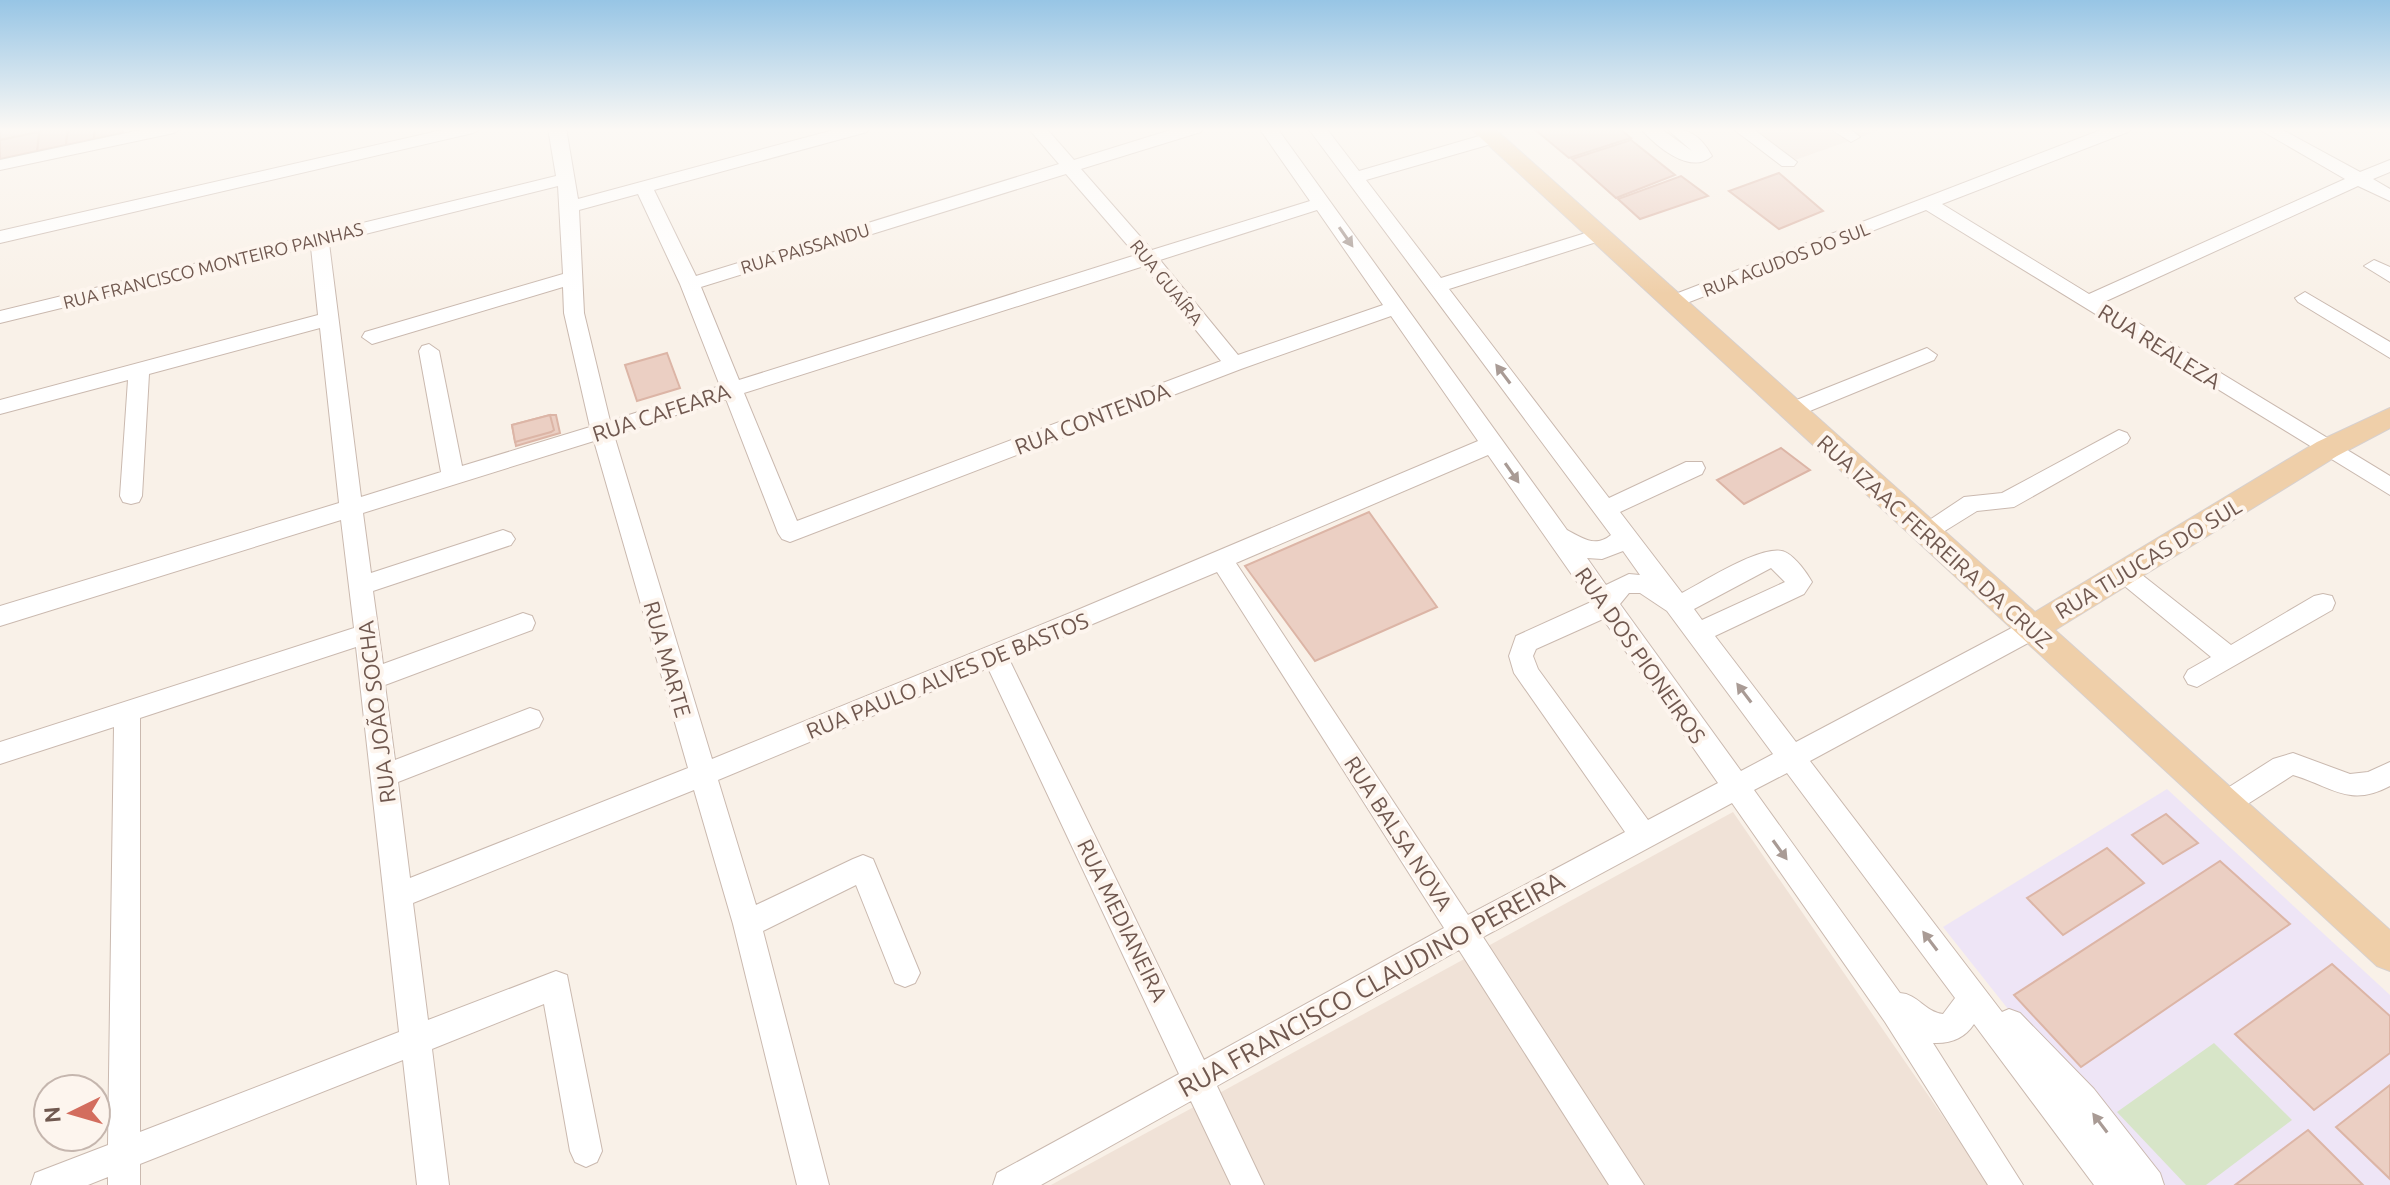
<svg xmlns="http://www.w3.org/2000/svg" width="2390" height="1185" font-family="Ubuntu,sans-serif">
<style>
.residential{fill:#f0e2d7}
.education{fill:#eee5f6}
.green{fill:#d7e5c8}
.building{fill:#ebcfc3;stroke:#dcb5a6;stroke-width:2}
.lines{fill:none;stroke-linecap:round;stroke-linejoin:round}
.minor-casing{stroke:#cab9af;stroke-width:2}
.major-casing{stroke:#d7d0ce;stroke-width:2}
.minor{fill:#fff;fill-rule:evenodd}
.major{fill:#efcfa9;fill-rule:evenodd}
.oneway{fill:#a99b95}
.labels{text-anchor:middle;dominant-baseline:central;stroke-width:8;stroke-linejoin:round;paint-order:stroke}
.far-street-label{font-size:18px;fill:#70584f;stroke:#fdf5ee}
.street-label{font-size:22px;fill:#70584f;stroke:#fdf5ee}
.near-street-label{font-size:26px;fill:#70584f;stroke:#fdf5ee}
</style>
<rect width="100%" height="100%" fill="#f9f1e8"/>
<!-- residential -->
<g class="residential">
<path d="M1748,128H1886L1792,161Z"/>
<path d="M1733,812L1990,1185H1051Z"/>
</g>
<!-- education -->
<path class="education" d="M2167,789L2390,995V1185H2165L2110,1113L2008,1009L1943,927Z"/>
<!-- green -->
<path class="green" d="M2214,1043L2292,1120L2206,1185H2186L2117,1112Z"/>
<!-- building -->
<g class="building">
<path d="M0,128H40L39,132L0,140Z"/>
<path d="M40,128H68L66,145L37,151Z"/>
<path d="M68,128H95L94,139L66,145Z"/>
<path d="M95,128H123V133L94,139Z"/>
<path d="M1533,128H1619L1631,138L1569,158Z"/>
<path d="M39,132L37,151L0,159V140Z"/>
<path d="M1631,140L1675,175L1616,198L1572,159Z"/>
<path d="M1779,173L1823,211L1779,229L1729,191Z"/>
<path d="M1681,176L1708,196L1640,219L1618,199Z"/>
<path d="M667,353L680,388L637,401L625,365Z"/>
<path d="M550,415H556L560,433L516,446L512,425Z"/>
<path d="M550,415L554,430L551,432L515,442L512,425Z"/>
<path d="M1781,448L1810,470L1744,504L1717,480Z"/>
<path d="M1369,512L1437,607L1315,661L1245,566Z"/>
<path d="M2166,814L2198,843L2163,864L2132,835Z"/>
<path d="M2107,848L2144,883L2063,935L2027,898Z"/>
<path d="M2220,861L2290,924L2081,1067L2014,995Z"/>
<path d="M2332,964L2390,1016V1053L2314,1110L2235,1034Z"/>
<path d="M2390,1085V1179L2336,1127Z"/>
<path d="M2308,1130L2363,1185H2235Z"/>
</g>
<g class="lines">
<!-- minor casing -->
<g class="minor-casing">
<g id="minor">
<path d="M150,128H183L174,133L0,170V160Z"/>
<path d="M451,128H482L473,133L0,243V231Z"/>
<path d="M548,128H566L578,199L841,128H870L867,132L654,190L696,276L1059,164L1028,128H1046L1074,160L1177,128H1204L1201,132L1081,169L1152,250L1310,201L1259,128H1277L1567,530C1582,538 1595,548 1611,535L1308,128H1326L1359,171L1486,134H1498L1501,138L1498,142L1366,180L1441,278L1592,231H1606L1608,235L1606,239L1449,289L1609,498L1686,462H1702L1705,468L1702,474L1620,512L1682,593C1702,583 1767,540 1787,553C1796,558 1807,573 1812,582L1804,594L1715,636L1796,742L2023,622L2032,619L2041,622L2044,629L2041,636L1810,761L2002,1012L2009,1009L2020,1013L2094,1089L2160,1173L2164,1185H2094L1974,1024C1965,1038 1950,1044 1933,1043L2023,1185H1988L1885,1022L1732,803L1483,937L1644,1185H1609L1459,950L1217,1086L1264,1185H1231L1191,1101L1041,1185H993L997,1173L1179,1074L988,668L718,780L756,905L853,859L863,855L873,859L920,973L915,983L905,987L895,983L856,885L763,931L829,1185H797L733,924L694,790L413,903L428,1020L556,971L567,975L602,1151L597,1162L586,1167L575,1162L570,1151L544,1004L432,1049L449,1185H417L403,1060L140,1164V1185H108V1177L88,1185H31L35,1173L108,1145L114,727L0,764V742L354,628L341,520L0,626V606L339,503L320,328L149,374L142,496L139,502L131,504L123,502L120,496L128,380L0,414V400L318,315L311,247L0,323V311L556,176ZM1066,174L1136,255L739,380L701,287ZM558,186L563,274L365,332L362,337L372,344L563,287L564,313L590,427L462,466L439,351L429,344L422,346L419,351L441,472L361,497L329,243ZM638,194L680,284L720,386L610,421L584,313L579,210ZM1317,210L1383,305L1238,355L1160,260ZM1144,266L1221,361L797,521L744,393ZM1391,316L1478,441L1075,611L712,759L614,435L726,399L778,533L782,539L790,542L1241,369ZM594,441L688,768L410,878L398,782L539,727L543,719L539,711L530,708L395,760L385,685L532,630L535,623L532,616L523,613L383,664L373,591L511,545L515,539L511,533L503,530L371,573L363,513ZM1488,455L1591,602L1516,636L1509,656L1514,673L1625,832L1468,915L1236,563ZM1623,551L1640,575L1629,574L1606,585L1587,558L1602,559ZM1771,568L1785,582L1702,620L1694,609ZM1217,572L1444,928L1204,1060L1009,659ZM1629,593H1640L1667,611L1773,754L1741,771L1620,604ZM1603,619L1718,783L1648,820L1538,669L1533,656L1536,649ZM356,647L399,1032L140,1132V718ZM1787,773L1955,998L1943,1014C1925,1012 1918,994 1900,993L1754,790Z"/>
<path d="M1640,128H1660L1692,151L1666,128C1689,128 1701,136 1712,156C1690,176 1655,145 1640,128Z"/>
<path d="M1732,128H1752L1797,162L1794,166H1782Z"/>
<path d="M1829,128H1849L1860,137L1851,142Z"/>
<path d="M2106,128H2131L2128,132L1942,204L2089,294L2345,179L2257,128H2279L2360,172L2390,160V172L2373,179L2390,189V201L2358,186L2104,302L2390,476V495L1926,210L1679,306L1672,308L1662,302L1665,298Z"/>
<path d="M2374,260L2390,267V282L2364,266Z"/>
<path d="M2305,292L2390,342V358L2298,302L2295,298Z"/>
<path d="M1927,348L1937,355L1934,360L1800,415H1784L1781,410L1784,405Z"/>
<path d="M2119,430L2127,433L2130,438L2127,443L2014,507L1977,511L1927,542L1919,539L1915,533L1919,527L1964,497L2002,493Z"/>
<path d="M2124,564L2132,567L2231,645L2314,596L2323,594L2332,596L2335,603L2332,610L2197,687L2188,684L2184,677L2188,670L2211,657L2116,579L2112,573L2116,567Z"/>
<path d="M2293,753L2350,774L2368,772L2390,762V786C2349,808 2331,786 2293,775L2235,812L2225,816L2215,812L2211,804L2215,796L2273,759Z"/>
</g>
</g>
<!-- major casing -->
<g class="major-casing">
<path id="major" d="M1470,128H1494L2035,612L2317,442L2390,408V428L2337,456L2055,630L2390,930V971L2377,966Z"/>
</g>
<!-- minor -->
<use href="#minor" class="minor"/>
<!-- major -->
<use href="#major" class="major"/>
</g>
<!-- one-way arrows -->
<defs><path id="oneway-solid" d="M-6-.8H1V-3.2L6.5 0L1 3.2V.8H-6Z" transform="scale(2)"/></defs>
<g class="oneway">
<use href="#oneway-solid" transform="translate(1346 237) rotate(55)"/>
<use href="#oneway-solid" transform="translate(1503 374) rotate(-127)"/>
<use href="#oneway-solid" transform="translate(1512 473) rotate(55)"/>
<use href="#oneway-solid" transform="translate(1744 693) rotate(-127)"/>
<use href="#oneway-solid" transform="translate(1780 850) rotate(54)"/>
<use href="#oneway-solid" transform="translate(1930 941) rotate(-127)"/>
<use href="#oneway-solid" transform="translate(2100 1123) rotate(-127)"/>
</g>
<!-- sky -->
<linearGradient id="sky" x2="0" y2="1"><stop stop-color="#97c5e5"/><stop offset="0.44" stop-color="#fcf9f5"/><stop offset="1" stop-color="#fcf9f5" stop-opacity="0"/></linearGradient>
<rect width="2390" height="294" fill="url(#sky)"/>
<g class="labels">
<!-- far-street labels -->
<g class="far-street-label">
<text transform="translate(805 248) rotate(-17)">RUA PAISSANDU</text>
<text transform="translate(1786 259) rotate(-21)">RUA AGUDOS DO SUL</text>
<text transform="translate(213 265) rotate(-14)">RUA FRANCISCO MONTEIRO PAINHAS</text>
<text transform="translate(1167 282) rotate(51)">RUA GUAÍRA</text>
</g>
<!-- street labels -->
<g class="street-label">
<text transform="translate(2160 346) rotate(32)">RUA REALEZA</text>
<text transform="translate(661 412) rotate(-18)">RUA CAFEARA</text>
<text transform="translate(1092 418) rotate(-21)">RUA CONTENDA</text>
<text transform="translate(1935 541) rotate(42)">RUA IZAAC FERREIRA DA CRUZ</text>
<text transform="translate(2148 558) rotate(-31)">RUA TIJUCAS DO SUL</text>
<text transform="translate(1641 655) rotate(55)">RUA DOS PIONEIROS</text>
<text transform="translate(668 659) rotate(74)">RUA MARTE</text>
<text transform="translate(947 675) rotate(-22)">RUA PAULO ALVES DE BASTOS</text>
<text transform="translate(376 712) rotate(-97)">RUA JOÃO SOCHA</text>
<text transform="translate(1399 833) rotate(57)">RUA BALSA NOVA</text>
<text transform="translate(1123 920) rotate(64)">RUA MEDIANEIRA</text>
</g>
<!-- near-street labels -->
<g class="near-street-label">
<text transform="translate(1371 984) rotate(-29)">RUA FRANCISCO CLAUDINO PEREIRA</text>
</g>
</g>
<!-- north arrow -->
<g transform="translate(72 1113) rotate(265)"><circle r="38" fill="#fdf5ee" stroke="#c5b6ae" stroke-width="2"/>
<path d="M0-6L14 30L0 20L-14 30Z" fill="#d36d5e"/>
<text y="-12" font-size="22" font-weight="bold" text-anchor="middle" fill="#70584f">N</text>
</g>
</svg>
